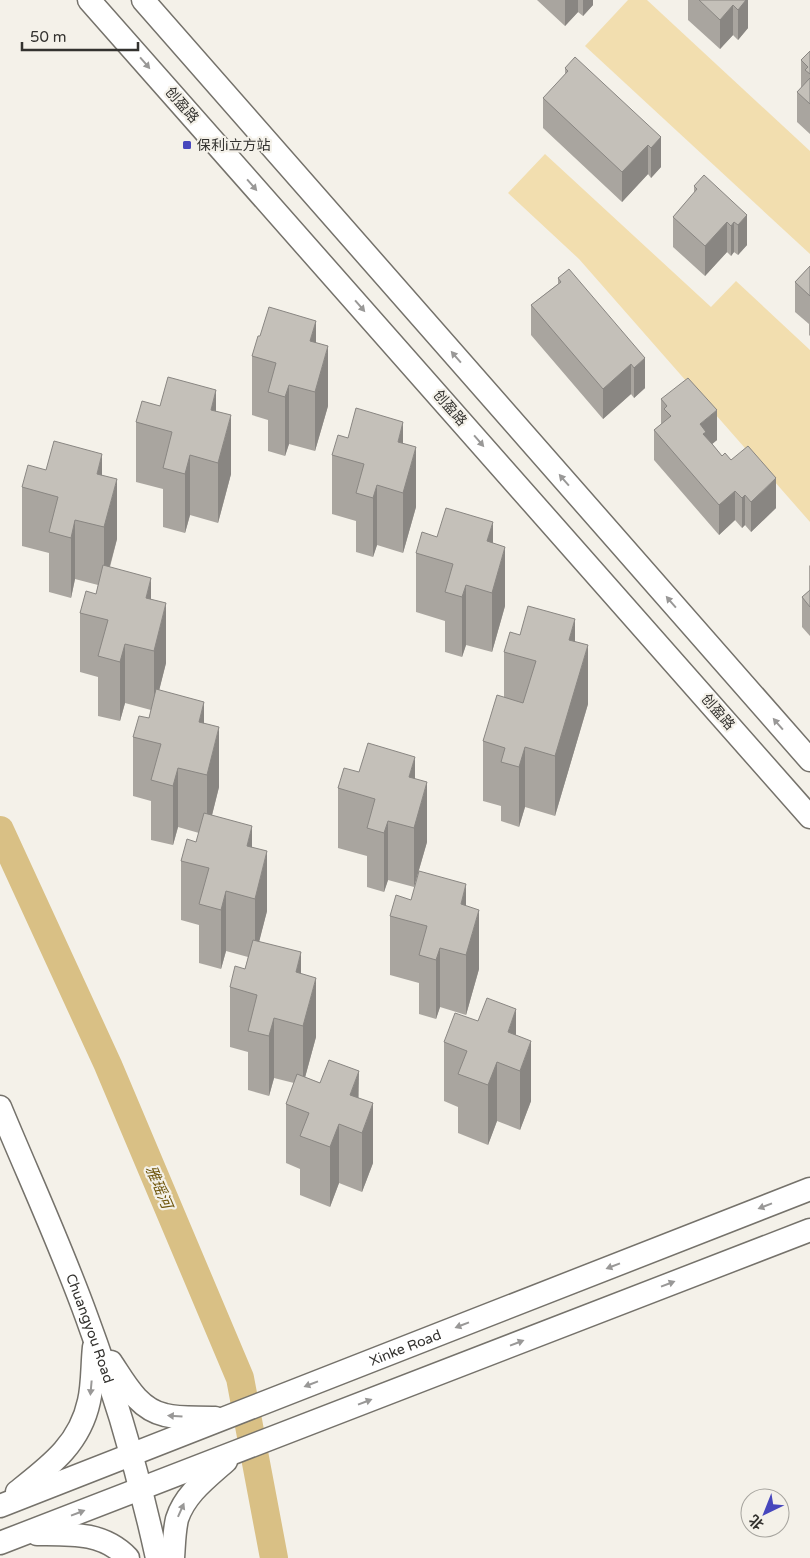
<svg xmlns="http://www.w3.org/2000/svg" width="810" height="1558" font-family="'Varela Round','Noto Sans SC',sans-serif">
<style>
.green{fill:#f2deaf}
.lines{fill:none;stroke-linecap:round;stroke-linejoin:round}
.river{stroke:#d9c085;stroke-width:28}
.secondary-casing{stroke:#75726b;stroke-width:25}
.secondary{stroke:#fff;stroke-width:22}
.wall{fill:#a9a59f}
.shaded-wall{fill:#898682}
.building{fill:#c4c0b9;stroke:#898682}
.oneway{fill:#999897}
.poi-dot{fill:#4747bd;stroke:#f4f1e9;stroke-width:2}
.labels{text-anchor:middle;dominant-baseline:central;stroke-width:4.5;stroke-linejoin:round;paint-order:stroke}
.street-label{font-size:14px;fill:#33322f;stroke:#f4f1e9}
.poi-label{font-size:14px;fill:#33322f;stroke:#f4f1e9;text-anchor:start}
.water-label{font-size:15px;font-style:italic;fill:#6d540a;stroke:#f4f1e9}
</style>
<rect width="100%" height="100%" fill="#f4f1e9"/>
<!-- green -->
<g class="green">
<path d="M628,0H647L810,151V254L585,46Z"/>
<path d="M545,154L711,307L736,281L810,350V522L579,259L508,193Z"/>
</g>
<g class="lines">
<!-- river -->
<path class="river" d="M0,830L108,1065L240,1378L274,1558"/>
<!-- secondary casing -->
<g class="secondary-casing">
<g id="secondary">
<path d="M89,0L810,817"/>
<path d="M143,0L810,760"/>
<path id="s1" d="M0,1107C29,1177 61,1246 87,1318C116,1396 139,1476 157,1558"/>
<path d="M111,1362C125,1383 138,1409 165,1415C180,1419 199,1417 215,1418"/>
<path d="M17,1492C50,1466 80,1444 89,1401C93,1384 92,1365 94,1347"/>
<path id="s2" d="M0,1506L810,1189"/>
<path d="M37,1534C71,1534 103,1532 128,1558"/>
<path d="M0,1543L810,1230"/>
<path d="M173,1558C174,1545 174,1532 177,1519C185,1494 207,1478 226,1461"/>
</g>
</g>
<!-- secondary -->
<use href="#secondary" class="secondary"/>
</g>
<!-- wall -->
<g class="wall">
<path d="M537,0H593V5L583,16L578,12L565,26Z"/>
<path d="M688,0H748V28L738,40L733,35L720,49L688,20Z"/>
<path d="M810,51V134L797,122V92L801,88V60Z"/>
<path d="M565,68L661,137V167L651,178L648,174L622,202L543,128V98L565,75Z"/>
<path d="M694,186L747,215V245L738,255L734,252L731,256L727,252L705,276L673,247V217L694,193Z"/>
<path d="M810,266V336L809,335V324L795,312V282Z"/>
<path d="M558,278L645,358V388L634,398L631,394L603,419L531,335V305L558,284Z"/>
<path d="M260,336L316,343L328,406L315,451L289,444L285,456L268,451V420L252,415V356Z"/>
<path d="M661,399L717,440L712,444L722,456L776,508L751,532L745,525L742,528L735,520L719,535L654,460V430L661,424Z"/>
<path d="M160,406L216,411L231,474L218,523L190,515L185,533L163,527V489L136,482V422Z"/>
<path d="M348,438L403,444L416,507L403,553L377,545L373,557L356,552V521L332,514V455Z"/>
<path d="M46,470L102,476L117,539L110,567L151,599L166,663L159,690L204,723L219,787L212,815L252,847L267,911L259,941L301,974L316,1037L305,1077L359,1098L373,1163L362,1192L339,1183L330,1207L300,1195V1169L286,1163V1104L294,1083L274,1078L269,1096L248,1090V1052L230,1047V987L245,969L248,957L226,951L221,969L199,963V925L181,920V861L196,842L199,833L178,827L173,845L151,840V801L133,796V737L149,718L151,710L125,703L120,721L98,716V677L80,672V613L96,594L98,585L75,579L71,598L49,592V553L22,546V487Z"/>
<path d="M437,537L493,543L505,606L492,652L466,645L462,657L445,652V621L416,612V553Z"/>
<path d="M810,565V636L802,627V597L809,591V566Z"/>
<path d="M520,635L575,641L588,704L555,816L525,807L519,827L501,821V806L483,801V741L504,697V652Z"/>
<path d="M359,772L415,778L427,842L414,887L388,880L384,892L367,887V856L338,848V788Z"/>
<path d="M411,900L466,906L479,969L466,1015L440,1007L436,1019L419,1014V983L390,975V916Z"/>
<path d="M516,1036L531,1101L520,1130L497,1121L488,1145L458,1133V1107L444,1101V1042Z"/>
</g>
<!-- shaded-wall -->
<g class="shaded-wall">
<path d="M565,0H578V12L565,26Z"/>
<path d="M583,0H593V5L583,16Z"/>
<path d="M746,0H748V28L738,40V5Z"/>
<path d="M733,5V35L720,49V20Z"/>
<path d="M661,137V167L651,178V148Z"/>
<path d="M648,145V174L622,202V172Z"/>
<path d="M747,215V245L738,255V225Z"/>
<path d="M727,222V252L705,276V246Z"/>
<path d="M734,222V252L731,256V226Z"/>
<path d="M316,321V380L310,341Z"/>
<path d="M328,346V406L315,451V392Z"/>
<path d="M645,358V388L634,398V368Z"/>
<path d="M631,364V394L603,419V389Z"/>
<path d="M289,385V444L285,456V397Z"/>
<path d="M216,390V449L211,410Z"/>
<path d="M717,410V440L706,449L700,424Z"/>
<path d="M231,415V474L218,523V463Z"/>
<path d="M403,422V482L398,442Z"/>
<path d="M416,447V507L403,553V493Z"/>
<path d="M102,454V514L97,474Z"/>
<path d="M190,455V515L185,533V474Z"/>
<path d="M776,478V508L751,532V502Z"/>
<path d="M117,479V539L104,587V527Z"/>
<path d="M377,485V545L373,557V498Z"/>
<path d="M735,491V520L719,535V505Z"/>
<path d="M745,495V525L742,528V498Z"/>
<path d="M75,520V579L71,598V538Z"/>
<path d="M493,522V581L487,541Z"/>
<path d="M505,547V606L492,652V593Z"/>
<path d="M151,578V637L146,598Z"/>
<path d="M466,585V645L462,657V597Z"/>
<path d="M166,603V663L154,711V651Z"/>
<path d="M575,619V679L569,640Z"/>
<path d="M125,644V703L120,721V662Z"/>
<path d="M588,645V704L555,816V756Z"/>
<path d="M204,702V761L199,722Z"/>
<path d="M219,727V787L207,835V775Z"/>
<path d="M525,747V807L519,827V767Z"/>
<path d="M415,757V816L409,777Z"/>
<path d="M178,768V827L173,845V786Z"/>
<path d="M427,782V842L414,887V828Z"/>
<path d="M388,821V880L384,892V833Z"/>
<path d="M252,826V885L247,846Z"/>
<path d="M267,851V911L255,958V899Z"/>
<path d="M466,884V944L461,904Z"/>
<path d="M226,891V951L221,969V910Z"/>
<path d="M479,910V969L466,1015V955Z"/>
<path d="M440,948V1007L436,1019V960Z"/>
<path d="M301,952V1012L296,972Z"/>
<path d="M316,978V1037L303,1085V1026Z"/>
<path d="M516,1009V1069L508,1032Z"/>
<path d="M274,1018V1078L269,1096V1036Z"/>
<path d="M531,1041V1101L520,1130V1071Z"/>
<path d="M497,1062V1121L488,1145V1085Z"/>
<path d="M359,1071L358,1131L350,1095Z"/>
<path d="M373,1103V1163L362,1192V1133Z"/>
<path d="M339,1124V1183L330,1207V1147Z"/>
</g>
<!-- building -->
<g class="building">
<path d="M699,0H746L738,10L733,5L720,20Z"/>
<path d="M810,51V74L805,70L808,67L801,60Z"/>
<path d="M575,57L661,137L651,148L648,145L622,172L543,98L568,71L565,68Z"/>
<path d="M810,78V104L797,92Z"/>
<path d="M704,175L747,215L738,225L734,222L731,226L727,222L705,246L673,217L697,189L694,186Z"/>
<path d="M810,266V296L795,282Z"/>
<path d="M569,269L645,358L634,368L631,364L603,389L531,305L561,282L558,278Z"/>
<path d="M269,307L316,321L310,341L328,346L315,392L289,385L285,397L268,392L276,363L252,356L258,336H260Z"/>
<path d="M168,377L216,390L211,410L231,415L218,463L190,455L185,474L163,468L172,432L136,422L142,401L160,406Z"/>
<path d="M688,378L717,410L700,424L706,432L703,434L713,445L722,456L725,453L731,460L748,446L776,478L751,502L745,495L742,498L735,491L719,505L654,430L671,416L664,409L667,406L661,399Z"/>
<path d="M356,408L403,422L398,442L416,447L403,493L377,485L373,498L356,493L364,464L332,455L338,435L348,438Z"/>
<path d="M54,441L102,454L97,474L117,479L104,527L75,520L71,538L49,532L58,497L22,487L28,465L46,470Z"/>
<path d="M446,508L493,522L487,541L505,547L492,593L466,585L462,597L445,592L453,564L416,553L422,532L437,537Z"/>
<path d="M103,565L151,578L146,598L166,603L154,651L125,644L120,662L98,656L108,620L80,613L86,591L96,594Z"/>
<path d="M810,590V607L802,597Z"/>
<path d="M528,606L575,619L569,640L588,645L555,756L525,747L519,767L501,762L505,748L483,741L497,695L523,703L536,661L504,652L510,632L520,635Z"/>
<path d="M156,689L204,702L199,722L219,727L207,775L178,768L173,786L151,780L161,744L133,737L139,716L149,718Z"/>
<path d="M368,743L415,757L409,777L427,782L414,828L388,821L384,833L367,828L375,799L338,788L344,768L359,772Z"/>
<path d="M204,813L252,826L247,846L267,851L255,899L226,891L221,910L199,904L209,868L181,861L187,839L196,842Z"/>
<path d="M419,871L466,884L461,904L479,910L466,955L440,948L436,960L419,955L427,926L390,916L396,895L411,900Z"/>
<path d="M253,940L301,952L296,972L316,978L303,1026L274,1018L269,1036L248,1031L257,995L230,987L235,966L245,969Z"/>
<path d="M487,998L516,1009L508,1032L531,1041L520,1071L497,1062L488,1085L458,1074L467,1051L444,1042L455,1013L478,1021Z"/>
<path d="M329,1060L359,1071L350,1095L373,1103L362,1133L339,1124L330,1147L300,1136L309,1113L286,1104L297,1074L320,1083Z"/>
</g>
<!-- one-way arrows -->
<defs><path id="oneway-solid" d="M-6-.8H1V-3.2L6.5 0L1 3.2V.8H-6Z" transform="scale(1.25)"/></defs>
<g class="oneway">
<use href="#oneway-solid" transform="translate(145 63) rotate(49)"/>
<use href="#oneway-solid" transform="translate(252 185) rotate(49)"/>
<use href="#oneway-solid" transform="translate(360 306) rotate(49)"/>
<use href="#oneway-solid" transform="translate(456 357) rotate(-131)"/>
<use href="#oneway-solid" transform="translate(479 441) rotate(49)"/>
<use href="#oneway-solid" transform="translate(564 480) rotate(-131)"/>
<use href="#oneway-solid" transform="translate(671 602) rotate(-131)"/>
<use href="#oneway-solid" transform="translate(778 724) rotate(-131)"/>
<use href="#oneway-solid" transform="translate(765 1206) rotate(159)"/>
<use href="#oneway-solid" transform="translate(613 1266) rotate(159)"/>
<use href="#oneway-solid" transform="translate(668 1284) rotate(-21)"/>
<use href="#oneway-solid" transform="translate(462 1325) rotate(159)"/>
<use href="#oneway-solid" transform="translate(517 1343) rotate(-21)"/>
<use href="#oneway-solid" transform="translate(311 1384) rotate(159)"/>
<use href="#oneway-solid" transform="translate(91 1388) rotate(95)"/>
<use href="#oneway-solid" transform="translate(365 1402) rotate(-21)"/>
<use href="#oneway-solid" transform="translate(175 1416) rotate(-176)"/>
<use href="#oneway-solid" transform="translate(181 1510) rotate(-66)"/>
<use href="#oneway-solid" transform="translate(78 1513) rotate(-21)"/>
</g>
<!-- markers -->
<rect class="poi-dot" x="182" y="140" width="10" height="10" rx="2.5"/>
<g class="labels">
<!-- street labels -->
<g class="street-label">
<text transform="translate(182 105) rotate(49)">创盈路</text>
<text transform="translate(450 408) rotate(49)">创盈路</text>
<text transform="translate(718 712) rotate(49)">创盈路</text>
<text stroke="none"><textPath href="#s1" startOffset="239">Chuangyou Road</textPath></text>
<text stroke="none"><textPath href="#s2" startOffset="435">Xinke Road</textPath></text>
</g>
<!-- poi labels -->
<g class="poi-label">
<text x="197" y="145">保利i立方站</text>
</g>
<!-- water labels -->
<g class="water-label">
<text transform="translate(159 1187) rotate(67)">雅瑶河</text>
</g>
</g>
<!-- north arrow -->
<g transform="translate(765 1513) rotate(223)"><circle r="24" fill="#f4f1e9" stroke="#a7a59f"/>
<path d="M0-4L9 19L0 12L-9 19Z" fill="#4747bd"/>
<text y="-8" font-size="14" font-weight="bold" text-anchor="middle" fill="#33322f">北</text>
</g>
<!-- scale -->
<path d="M22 42v8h116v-8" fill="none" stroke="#33322f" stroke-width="2.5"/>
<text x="30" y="42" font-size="15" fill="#33322f" stroke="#f4f1e9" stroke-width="4" paint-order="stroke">50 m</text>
</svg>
